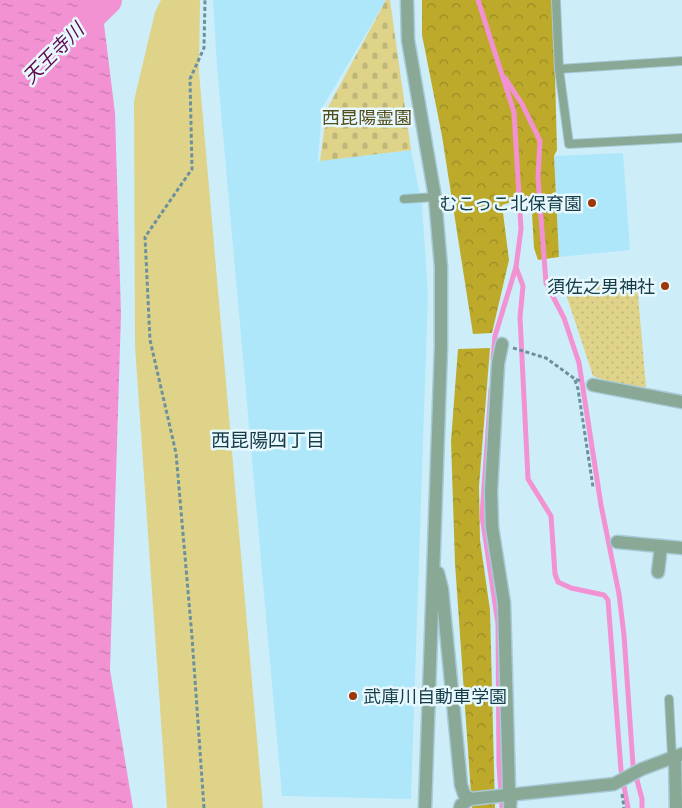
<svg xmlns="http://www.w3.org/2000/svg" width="682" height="808" font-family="'IBM Plex Sans','Noto Sans JP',sans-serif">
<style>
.built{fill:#afe7fa}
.green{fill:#dfd38a}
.forest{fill:url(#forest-crowns)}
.cemetery{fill:url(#cemetery-stones)}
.garden{fill:url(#garden-dots)}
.water{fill:url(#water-ripples)}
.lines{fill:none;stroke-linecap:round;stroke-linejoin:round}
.stream{stroke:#f292d3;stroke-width:5}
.river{stroke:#f292d3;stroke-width:30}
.service-casing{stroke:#a8cad6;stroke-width:10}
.minor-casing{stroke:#a8cad6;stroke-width:15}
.path{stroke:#6d919c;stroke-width:3;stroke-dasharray:4 2.5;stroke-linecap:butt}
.service{stroke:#89a896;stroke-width:8}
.minor{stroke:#89a896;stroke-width:12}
.poi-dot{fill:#9c3708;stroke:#e7f8fe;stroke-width:2}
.labels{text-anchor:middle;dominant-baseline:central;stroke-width:5;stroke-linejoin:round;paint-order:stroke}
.park-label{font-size:18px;fill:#534c1b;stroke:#e7f8fe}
.poi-label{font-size:18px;fill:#163c48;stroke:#e7f8fe;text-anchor:end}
.water-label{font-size:19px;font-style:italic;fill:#620c4e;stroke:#e7f8fe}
.neighbourhood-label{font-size:19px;fill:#163c48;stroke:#e7f8fe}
</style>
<defs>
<pattern id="forest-crowns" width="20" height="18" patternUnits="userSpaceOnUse" patternTransform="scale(1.25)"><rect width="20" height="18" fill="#bdaa2a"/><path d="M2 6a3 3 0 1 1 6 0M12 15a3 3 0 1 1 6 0" fill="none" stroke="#998c26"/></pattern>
<pattern id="cemetery-stones" width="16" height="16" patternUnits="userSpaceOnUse" patternTransform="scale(1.25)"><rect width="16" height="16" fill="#dfd38a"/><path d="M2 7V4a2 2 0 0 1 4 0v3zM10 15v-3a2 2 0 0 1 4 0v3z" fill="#bfb679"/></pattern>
<pattern id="garden-dots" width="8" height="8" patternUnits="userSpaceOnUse" patternTransform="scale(1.25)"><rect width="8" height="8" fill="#dfd38a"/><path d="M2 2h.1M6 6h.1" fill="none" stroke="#bfb679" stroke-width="1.8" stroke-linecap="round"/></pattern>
<pattern id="water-ripples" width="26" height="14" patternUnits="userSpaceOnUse" patternTransform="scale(1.25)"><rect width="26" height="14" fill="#f292d3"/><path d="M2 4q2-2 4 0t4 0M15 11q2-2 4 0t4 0" fill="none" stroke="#c378ad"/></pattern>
</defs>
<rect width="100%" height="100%" fill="#cdeef9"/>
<!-- built -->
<g class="built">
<path d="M213,0H386L322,108L318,161L411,150L422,205L428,294L411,799L282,796L217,67Z"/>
<path d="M623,153L630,250L559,257L554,156Z"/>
</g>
<!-- green -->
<path class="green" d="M161,0H200L199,72L263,808H167L135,346L134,101L155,12Z"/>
<!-- forest -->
<g class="forest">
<path d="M422,0H553L557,150L554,156L559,257L538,260L534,248L531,196L502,205L509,260L492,333L473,334L442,136L422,35Z"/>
<path d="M490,348L479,486L480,540L490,610L495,808H472L455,563L451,441L458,349Z"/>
</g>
<!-- cemetery -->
<path class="cemetery" d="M386,0H390L411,150L320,161L327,109Z"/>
<!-- garden -->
<path class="garden" d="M637,283L646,387L620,385L593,376L564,288Z"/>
<!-- water -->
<path class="water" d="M0,0H101L115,113L121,314L110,670L133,808H0Z"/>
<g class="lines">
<!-- stream -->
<g class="stream">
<path d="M478,0L514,112L521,229L516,267L495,336L493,360"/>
<path d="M505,78L522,104L540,141L538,178L546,283L564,318L579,363L601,505L619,594L624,635L633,765L642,799V808"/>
<path d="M516,267L523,286L520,317L528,479L551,516L555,574L558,582L571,588L604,595L608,600L621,770L628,808"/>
<path d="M491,389L482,516L498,624L499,765L502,808"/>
</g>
<!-- river -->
<path class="river" d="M71,35L107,0"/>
<!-- service casing -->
<g class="service-casing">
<g id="service">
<path d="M556,1L559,69L569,144L682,138"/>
<path d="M559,69L682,61"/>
<path d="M404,199L435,197"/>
<path d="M669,699L672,757"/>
</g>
</g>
<!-- minor casing -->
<g class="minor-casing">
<g id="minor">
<path d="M407,0L408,40L435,197L441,267V347L425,808"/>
<path d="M502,344L498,364L491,491L492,527L504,603L509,790L511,795L510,808"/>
<path d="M593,385L682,402"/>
<path d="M617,542L682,548"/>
<path d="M658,572L661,546"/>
<path d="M438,573L442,589L461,785L464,794L470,799L461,805L460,808"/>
<path d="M675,756L676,808"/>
<path d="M470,799L614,784L642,769L682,754"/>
</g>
</g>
<!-- path -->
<g class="path">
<path d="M513,348L546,358L575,379L580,381"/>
<path d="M575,380L578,389L593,487"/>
<path d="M622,794L624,808"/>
<path d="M204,808L192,637L176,453L150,340L145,237L192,169L190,79L204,48L205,0"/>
</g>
<!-- service -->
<use href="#service" class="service"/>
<!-- minor -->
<use href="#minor" class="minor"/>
</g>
<!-- markers -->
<g class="poi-dot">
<circle cx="592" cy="203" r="5"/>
<circle cx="665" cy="286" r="5"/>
<circle cx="353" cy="696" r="5"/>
</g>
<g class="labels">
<!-- park labels -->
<g class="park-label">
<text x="367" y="117">西昆陽霊園</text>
</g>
<!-- poi labels -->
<g class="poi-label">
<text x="582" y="203">むこっこ北保育園</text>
<text x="655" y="286">須佐之男神社</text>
<text x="363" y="696" text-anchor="start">武庫川自動車学園</text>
</g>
<!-- water labels -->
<g class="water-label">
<text transform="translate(53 53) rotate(-45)">天王寺川</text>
</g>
<!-- neighbourhood labels -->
<g class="neighbourhood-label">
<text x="268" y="440">西昆陽四丁目</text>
</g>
</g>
</svg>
